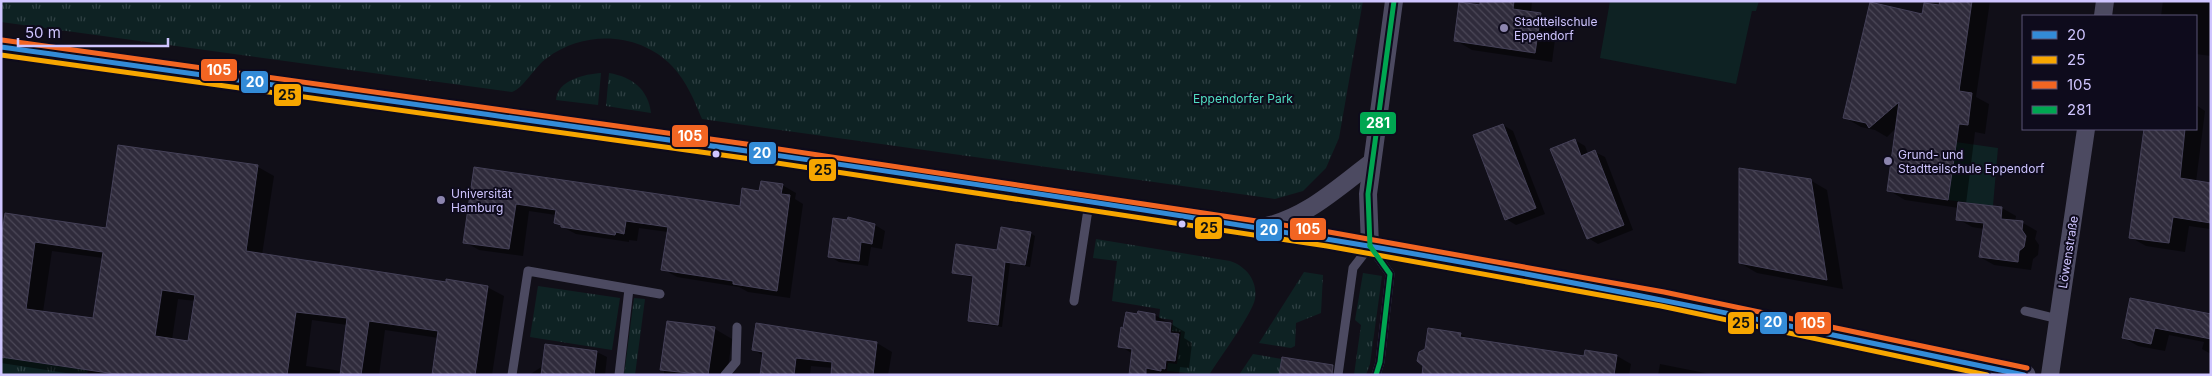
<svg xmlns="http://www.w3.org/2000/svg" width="2212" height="376" font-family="Inter,sans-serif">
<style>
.grass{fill:url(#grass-tufts)}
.pitch{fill:#0e2223}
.shadow{fill:#0007;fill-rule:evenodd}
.building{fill:url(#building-back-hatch);stroke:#444057;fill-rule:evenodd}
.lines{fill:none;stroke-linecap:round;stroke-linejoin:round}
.service{stroke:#4c4a61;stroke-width:9}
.minor{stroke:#4c4a61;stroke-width:18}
.tertiary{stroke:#4c4a61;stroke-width:21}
.bus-1-casing{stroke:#0e0b1c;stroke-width:9}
.bus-2-casing{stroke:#0e0b1c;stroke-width:9}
.bus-3-casing{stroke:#0e0b1c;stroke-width:9}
.bus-4-casing{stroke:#0e0b1c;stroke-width:9}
.bus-1{stroke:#338bd7;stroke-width:5}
.bus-2{stroke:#f7a600;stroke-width:5}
.bus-3{stroke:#f26522;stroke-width:5}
.bus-4{stroke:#00a651;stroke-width:5}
.poi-dot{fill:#8c85ae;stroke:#0e0b1c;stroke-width:2}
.bus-dot{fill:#cfc5ff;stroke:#0e0b1c;stroke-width:2}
.labels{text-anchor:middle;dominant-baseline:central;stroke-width:4;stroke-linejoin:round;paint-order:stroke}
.poi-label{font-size:12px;fill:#cfc5ff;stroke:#0e0b1c;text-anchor:start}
.park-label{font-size:12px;fill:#51dfc3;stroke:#0e0b1c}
.street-label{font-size:12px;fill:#cfc5ff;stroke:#0e0b1c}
.line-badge{stroke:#0e0b1c;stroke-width:2}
.badge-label{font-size:14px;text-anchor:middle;font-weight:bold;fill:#fff}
.pale-badge-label{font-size:14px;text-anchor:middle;font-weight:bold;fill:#111}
</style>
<defs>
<pattern id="grass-tufts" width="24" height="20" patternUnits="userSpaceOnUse" patternTransform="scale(1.25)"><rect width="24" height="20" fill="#0e2223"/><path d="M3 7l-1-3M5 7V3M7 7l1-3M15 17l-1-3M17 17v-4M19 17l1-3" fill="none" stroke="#304144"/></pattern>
<pattern id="building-back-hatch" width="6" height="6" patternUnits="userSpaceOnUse" patternTransform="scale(1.25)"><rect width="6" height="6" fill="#2f2b3b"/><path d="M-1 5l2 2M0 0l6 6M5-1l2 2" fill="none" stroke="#4c4858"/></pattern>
</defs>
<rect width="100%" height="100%" fill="#110f18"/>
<!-- grass -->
<g class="grass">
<path d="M1,1H1363L1339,138L1326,168L1303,191L1275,199L702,119C694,100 687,82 672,66C639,32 585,30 547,58C535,66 524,88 512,92L1,22Z"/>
<path d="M601,73L598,105L556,100C557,80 585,74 601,73Z"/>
<path d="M609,73C632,77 648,89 651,113L606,106Z"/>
<path d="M1096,239L1230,261C1246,266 1258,281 1255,299C1252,314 1219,359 1209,375L1167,371L1168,363L1177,364L1181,332L1172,331L1173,320L1159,318L1160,309L1112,301L1117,261L1093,258Z"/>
<path d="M1304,272L1323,275L1321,313L1296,323L1295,346L1291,348L1259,343Z"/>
<path d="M1363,273L1382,276L1370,364L1366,375H1354L1361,325L1355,320Z"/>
<path d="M538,286L620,298L612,350L530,337Z"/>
<path d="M634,298L645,299L635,375H624Z"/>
<path d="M1253,354L1282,359L1279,375H1239Z"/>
<path d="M1,357L88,370L87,375H1Z"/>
</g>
<!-- pitch -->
<g class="pitch">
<path d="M1610,1H1759L1756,11H1752L1736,84L1600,58Z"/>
<path d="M1956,142L1998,148L1993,206L1948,200Z"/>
</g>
<!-- shadow -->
<g class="shadow">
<path d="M1482,1H1532L1531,13L1540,15L1557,24L1552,62L1472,50L1455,40L1481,6Z"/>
<path d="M1925,1H1990L1976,97L1989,104L1985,134L1975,132L1966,204L2002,208L2016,216L2015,222L2023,223L2037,231L2035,239L2039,245L2038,255L2033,259L2031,270L1994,265L1980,257L1984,229L1972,227L1958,219L1959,208L1905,200L1888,190L1896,128L1887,137L1875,130L1861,127L1844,117L1923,15Z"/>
<path d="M2163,1H2211V56L2196,54V16H2161Z"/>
<path d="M2196,105L2205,111L2196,182L2211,184V232L2210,229L2189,226L2185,252L2146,246L2130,237L2146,129H2196Z"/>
<path d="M1503,125L1513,131L1545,214L1516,225L1506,219Z"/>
<path d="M1575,140L1585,146L1588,154L1595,152L1605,157L1633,230L1598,244L1588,238Z"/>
<path d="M258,167L274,176L262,255L447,284L487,287L504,296L492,375H433L439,338L385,330L379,375H79L1,363V247L107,229ZM52,251L103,258L95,320L43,312ZM178,299L195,301L189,342L172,340ZM312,320L347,325L341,371L306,366Z"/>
<path d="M476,168L741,207L761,192L782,185L796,193L795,199L803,204L790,298L748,292L739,287L677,277L663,269L668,232L639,228L637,241L629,240V242L576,234L555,223L556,215L529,211L523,256L479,250L465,242Z"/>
<path d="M1810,180L1827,190L1843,289L1757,273L1740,263Z"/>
<path d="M875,225L885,231L882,249L871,247L868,266L839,262L829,256Z"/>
<path d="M1030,233L1035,236L1030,267L1010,263L1002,327L974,323L969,320L974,278L954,273Z"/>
<path d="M2131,300L2211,315V354L2202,349L2204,342L2169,335L2165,351L2138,346L2124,338Z"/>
<path d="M1127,314L1155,315L1185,332L1184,338L1192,343L1189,368L1180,367L1179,375L1145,374L1133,354L1120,346Z"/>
<path d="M715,329L732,339L727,375H664V370Z"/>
<path d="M1460,334L1472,340L1585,357L1617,356L1631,364L1629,375H1423Z"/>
<path d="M877,343L892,352L888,375H832L833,368L811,366L810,375H761L764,356L754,350Z"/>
<path d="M597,352L607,357L605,375H529L543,366Z"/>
<path d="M1660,364L1715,375H1658Z"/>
</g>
<!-- building -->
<g class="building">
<path d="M1480,1H1514L1513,9L1541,13L1535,53L1454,41L1459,2L1480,5Z"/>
<path d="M1940,1H1972L1959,91L1972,93L1968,125L1959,124L1948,200L1887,191L1899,102L1869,128L1866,123L1843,118L1870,2L1922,14L1924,3L1939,5Z"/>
<path d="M1503,124L1536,208L1505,220L1473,135Z"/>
<path d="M2144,129H2185L2180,178L2211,183V223L2173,217L2169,243L2129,238Z"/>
<path d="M1575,139L1581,156L1595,150L1624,225L1587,239L1550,149Z"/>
<path d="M118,145L258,165L246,251L446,282V279L488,286L475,375H432L438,331L369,321L361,375H340L347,318L296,312L287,375H122L1,357V238L5,213L106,228ZM35,242L103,252L93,318L26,309ZM162,290L195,295L188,341L155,336Z"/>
<path d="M474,167L740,206L742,188L759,191L761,181L783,184L781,194L790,195L777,291L733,284V281L661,270L668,227L626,221L624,234L616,232L615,235L561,227V225L554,223L556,210L516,204L509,249L463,243Z"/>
<path d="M1739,168L1811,179L1827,280L1739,263Z"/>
<path d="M1958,202L2002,207L2001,219L2023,221L2022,230L2026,236L2024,247L2019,251L2018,262L1979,257L1984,223L1956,220Z"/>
<path d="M848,217L875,224L872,244L861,242L859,261L828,257L833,218L847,220Z"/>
<path d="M1001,227L1031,232L1025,265L1005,262L998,325L968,321L973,276L952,273L956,244L997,250Z"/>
<path d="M2130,298L2211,314V339L2155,328L2151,344L2122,338Z"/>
<path d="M1138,311L1155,314V321L1171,323L1170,333L1179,334L1175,361L1166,360L1165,369L1161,368V371L1146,368V375H1129L1132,349L1118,347L1121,327L1123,328L1126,312L1137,314Z"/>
<path d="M667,321L715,327L708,375L660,370Z"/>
<path d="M756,323L877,342L873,375H831L832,362L796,358L794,375H760L763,352L752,350Z"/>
<path d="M1428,328L1461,333L1460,337L1584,356L1585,350L1617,355L1614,375H1422L1423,366L1417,361L1419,352L1425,349Z"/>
<path d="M545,344L597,351L594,375H541Z"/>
<path d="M1282,357L1333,365L1332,375H1279Z"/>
</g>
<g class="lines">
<!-- service -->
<g class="service">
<path d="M1074,301L1089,203"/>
<path d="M2025,311L2058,319"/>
<path d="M512,375L528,271L660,294"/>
<path d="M619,375L629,289"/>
<path d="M725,375L736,362L737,327"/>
<path d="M1338,375L1353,268L1370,246L1390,274L1380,362L1376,375"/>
</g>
<!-- minor -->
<g class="minor">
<path d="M2103,16L2105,1"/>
<path d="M1262,227C1305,219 1337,188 1372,162"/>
<path d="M1370,246L1368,194L1394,1"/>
<path d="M2050,375L2086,129"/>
</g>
<!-- tertiary -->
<path class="tertiary" d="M1,47L745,151L1328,239L1662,299L2025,375"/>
<!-- bus-1 casing -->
<g class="bus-1-casing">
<path id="bus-1" d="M1,47C443,109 886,167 1326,239C1560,277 1792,326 2024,375"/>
</g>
<!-- bus-2 casing -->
<g class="bus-2-casing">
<path id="bus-2" d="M1,55L744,158L1327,246L1661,306L1987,375"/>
</g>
<!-- bus-3 casing -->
<g class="bus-3-casing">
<path id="bus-3" d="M2,40L746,144L1329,232L1664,292L2027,368"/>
</g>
<!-- bus-4 casing -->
<g class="bus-4-casing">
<g id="bus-4">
<path d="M1370,246L1368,194L1394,1"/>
<path d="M1370,246L1390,274L1380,362L1376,375"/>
</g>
</g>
<!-- bus-1 -->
<use href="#bus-1" class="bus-1"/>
<!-- bus-2 -->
<use href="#bus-2" class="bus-2"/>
<!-- bus-3 -->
<use href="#bus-3" class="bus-3"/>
<!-- bus-4 -->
<use href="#bus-4" class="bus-4"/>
</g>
<!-- markers -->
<g class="poi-dot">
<circle cx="1504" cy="28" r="5"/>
<circle cx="1888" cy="161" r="5"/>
<circle cx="441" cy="200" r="5"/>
</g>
<g class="bus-dot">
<circle cx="716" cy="154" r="4.5"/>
<circle cx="1182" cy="224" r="4.5"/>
</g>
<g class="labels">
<!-- poi labels -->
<g class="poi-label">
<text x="1514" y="21">Stadtteilschule<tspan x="1514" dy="14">Eppendorf</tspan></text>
<text x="1898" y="154">Grund- und<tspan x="1898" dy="14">Stadtteilschule Eppendorf</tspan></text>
<text x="451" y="193">Universität<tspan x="451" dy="14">Hamburg</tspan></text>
</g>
<!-- park labels -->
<g class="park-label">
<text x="1243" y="98">Eppendorfer Park</text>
</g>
<!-- street labels -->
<g class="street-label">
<text transform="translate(2068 252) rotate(-81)">Löwenstraße</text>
</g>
</g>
<g class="line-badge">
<rect x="200" y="58" width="38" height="24" rx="5" fill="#f26522"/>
<rect x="240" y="70" width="29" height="24" rx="5" fill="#338bd7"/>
<rect x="273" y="83" width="29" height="24" rx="5" fill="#f7a600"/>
<rect x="1359" y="111" width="38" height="24" rx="5" fill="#00a651"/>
<rect x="671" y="124" width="38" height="24" rx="5" fill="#f26522"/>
<rect x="748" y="141" width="29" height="24" rx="5" fill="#338bd7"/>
<rect x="808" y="158" width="29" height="24" rx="5" fill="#f7a600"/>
<rect x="1194" y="216" width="29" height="24" rx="5" fill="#f7a600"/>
<rect x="1289" y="217" width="38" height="24" rx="5" fill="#f26522"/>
<rect x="1255" y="218" width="28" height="24" rx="5" fill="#338bd7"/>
<rect x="1759" y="311" width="29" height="24" rx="5" fill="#338bd7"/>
<rect x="1727" y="311" width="28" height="24" rx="5" fill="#f7a600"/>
<rect x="1794" y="311" width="38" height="24" rx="5" fill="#f26522"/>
</g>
<g class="badge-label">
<text x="219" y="75">105</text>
<text x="255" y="87">20</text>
<text x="1378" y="128">281</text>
<text x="690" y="141">105</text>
<text x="762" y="158">20</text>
<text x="1308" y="234">105</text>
<text x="1269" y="235">20</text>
<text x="1773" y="327">20</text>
<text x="1813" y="328">105</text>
</g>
<g class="pale-badge-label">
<text x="287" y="100">25</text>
<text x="823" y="175">25</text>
<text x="1209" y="233">25</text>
<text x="1741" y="328">25</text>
</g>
<!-- border -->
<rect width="2212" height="376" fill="none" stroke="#cfc5ff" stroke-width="5"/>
<!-- legend -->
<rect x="2022" y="15" width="175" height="115" fill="#0e0b1c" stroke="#5b5577"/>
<rect x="2032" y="31" width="25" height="8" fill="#338bd7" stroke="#5b5577"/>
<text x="2067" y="40" font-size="15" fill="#cfc5ff">20</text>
<rect x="2032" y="56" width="25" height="8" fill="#f7a600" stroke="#5b5577"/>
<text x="2067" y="65" font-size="15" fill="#cfc5ff">25</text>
<rect x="2032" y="81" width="25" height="8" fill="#f26522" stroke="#5b5577"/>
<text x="2067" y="90" font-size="15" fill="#cfc5ff">105</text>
<rect x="2032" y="106" width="25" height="8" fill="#00a651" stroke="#5b5577"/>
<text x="2067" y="115" font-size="15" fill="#cfc5ff">281</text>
<!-- scale -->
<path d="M18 38v8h150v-8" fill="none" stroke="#cfc5ff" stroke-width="2.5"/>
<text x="25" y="38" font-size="15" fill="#cfc5ff" stroke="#0e0b1c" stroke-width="4" paint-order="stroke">50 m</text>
</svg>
